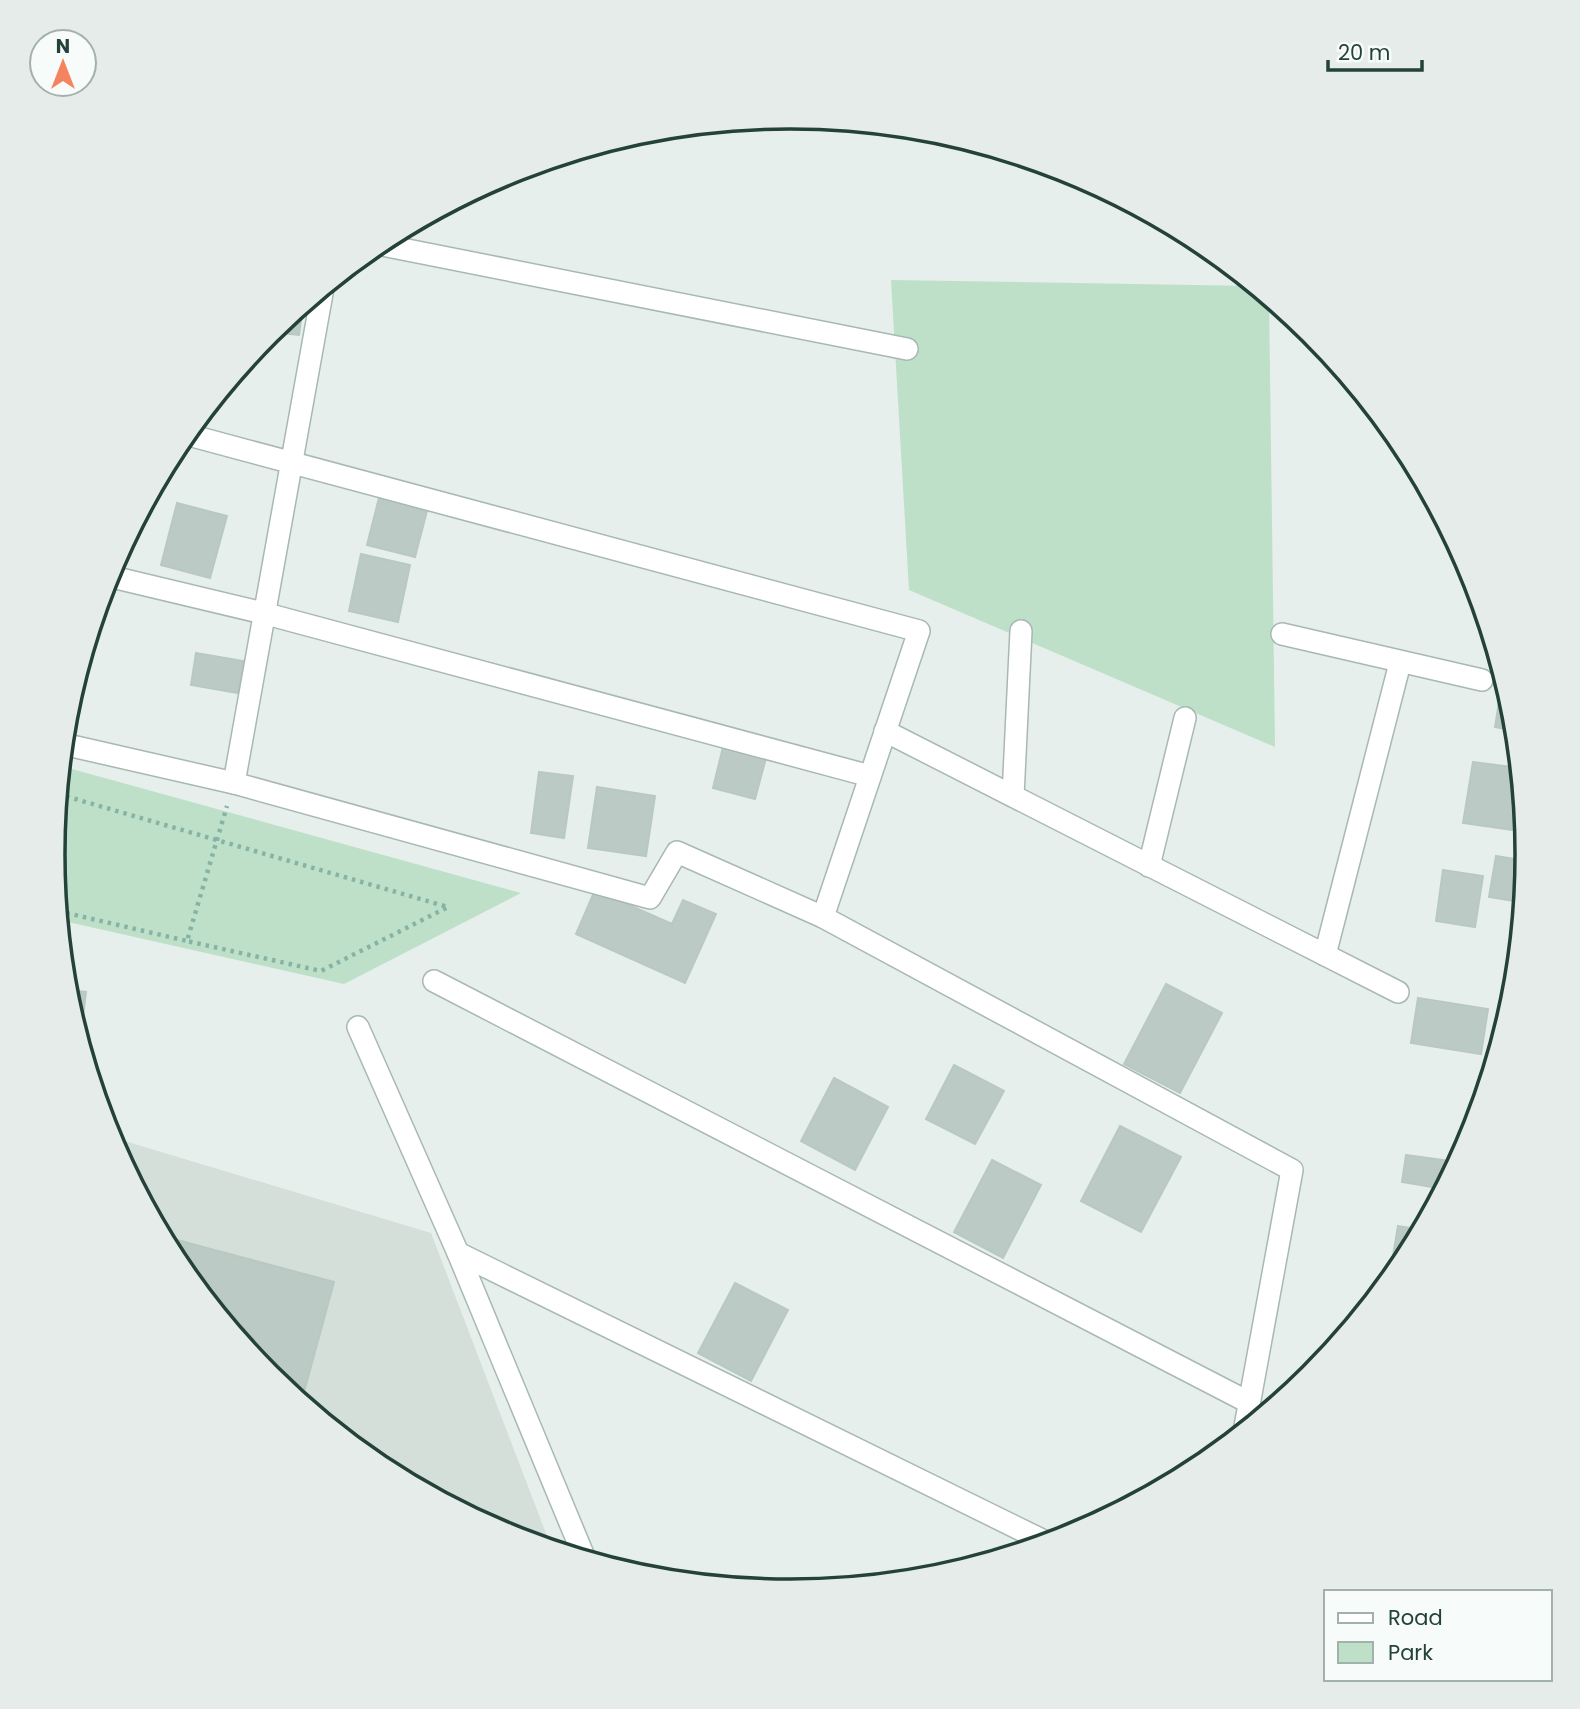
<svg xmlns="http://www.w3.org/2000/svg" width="1580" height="1709" font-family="Poppins,sans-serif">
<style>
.built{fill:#d4dfda}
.green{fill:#bfe0c8}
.building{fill:#bbcac4;stroke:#b8c9c2;stroke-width:2}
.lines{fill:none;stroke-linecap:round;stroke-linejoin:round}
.minor-casing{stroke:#a8b8b2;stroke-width:24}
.path{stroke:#86b3a5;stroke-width:4.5;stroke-dasharray:3.5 5;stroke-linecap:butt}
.minor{stroke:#fff;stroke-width:21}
.rim{fill:none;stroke:#24423a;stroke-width:3.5}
</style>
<rect width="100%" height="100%" fill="#e6efeb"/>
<!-- built -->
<path class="built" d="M108,1136L431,1233L552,1549L507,1536L380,1467L268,1376L177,1264Z"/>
<!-- green -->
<g class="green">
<path d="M891,280L1254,286L1269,299L1275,747L909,590Z"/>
<path d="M61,766L521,893L344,984L59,920L53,855Z"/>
</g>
<!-- building -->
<g class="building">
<path d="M303,305L299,335L270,332Z"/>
<path d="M380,494L428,507L415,557L367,545Z"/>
<path d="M177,503L227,516L210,578L161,565Z"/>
<path d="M361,554L410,565L398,622L349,611Z"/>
<path d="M196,653L243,661L238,693L191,685Z"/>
<path d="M1503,677L1513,711L1515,731L1495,727Z"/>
<path d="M723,747L766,758L755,799L713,788Z"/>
<path d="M1473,762L1519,768L1523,812L1520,831L1463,823Z"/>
<path d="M539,772L573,776L564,838L531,833Z"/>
<path d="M597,787L655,796L646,856L588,848Z"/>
<path d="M1496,856L1527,861L1521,902L1489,897Z"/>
<path d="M1443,870L1483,876L1475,927L1436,921Z"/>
<path d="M595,890L672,924L683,900L716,914L685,983L576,934Z"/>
<path d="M1166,984L1222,1013L1180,1093L1124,1064Z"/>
<path d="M66,990L86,992L80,1041L67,998Z"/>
<path d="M1418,998L1488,1009L1481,1054L1411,1043Z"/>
<path d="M954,1065L1004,1091L975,1144L926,1119Z"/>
<path d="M834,1078L888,1107L855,1170L801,1141Z"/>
<path d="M1120,1126L1181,1157L1141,1232L1081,1201Z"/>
<path d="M1406,1155L1458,1162L1443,1189L1402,1182Z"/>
<path d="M992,1160L1041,1185L1003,1258L954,1232Z"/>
<path d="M1398,1226L1422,1230L1404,1264L1392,1262Z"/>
<path d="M162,1236L334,1282L301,1403L268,1376L177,1264Z"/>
<path d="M735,1283L788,1310L751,1381L698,1353Z"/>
</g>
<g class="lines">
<!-- minor casing -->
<g class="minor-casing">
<g id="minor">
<path d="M377,244L907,349"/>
<path d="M185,434L919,631L823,917L1292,1170L1244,1432"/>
<path d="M108,576L263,613L870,776"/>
<path d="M1282,634L1482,680"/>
<path d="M885,731L1398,992"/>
<path d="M63,744L234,783L650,898L677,852L823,917"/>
<path d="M234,783L323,288"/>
<path d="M1013,796L1021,631"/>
<path d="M1149,866L1185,718"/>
<path d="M1325,955L1400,663"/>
<path d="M434,981L1248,1402"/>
<path d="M358,1027L458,1253L585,1559"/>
<path d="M458,1253L1048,1543"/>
</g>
</g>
<!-- path -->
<g class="path">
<path d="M58,794L448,907L321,971L187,941L227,806"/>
<path d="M58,911L187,941"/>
</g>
<!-- minor -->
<use href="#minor" class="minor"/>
</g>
<!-- crop -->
<path d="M0 0H1580V1709H0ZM65 854a725 725 0 1 1 1450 0a725 725 0 1 1-1450 0Z" fill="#e6ecea" fill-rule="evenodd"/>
<path class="rim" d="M65 854a725 725 0 1 1 1450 0a725 725 0 1 1-1450 0Z"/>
<!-- legend -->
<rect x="1324" y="1590" width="228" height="91" fill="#f7fbf9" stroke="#a3b1ad" stroke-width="2"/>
<rect x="1338" y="1613" width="35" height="10" fill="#ffffff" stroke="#a3b1ad" stroke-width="2"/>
<text x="1388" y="1625" font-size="21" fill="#24423a">Road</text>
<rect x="1338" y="1642" width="35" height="21" fill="#bfe0c8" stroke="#a3b1ad" stroke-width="2"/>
<text x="1388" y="1660" font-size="21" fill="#24423a">Park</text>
<!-- north arrow -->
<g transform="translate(63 63)"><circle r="33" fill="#f7fbf9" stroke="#a3b1ad" stroke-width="2"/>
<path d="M0-5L12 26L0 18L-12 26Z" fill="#f4845f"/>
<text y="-10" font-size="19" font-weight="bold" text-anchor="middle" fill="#24423a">N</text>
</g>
<!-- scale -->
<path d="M1328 60v10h94v-10" fill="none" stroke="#24423a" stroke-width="3.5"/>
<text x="1338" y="60" font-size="21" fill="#24423a" stroke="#f7fbf9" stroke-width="5" paint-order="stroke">20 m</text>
</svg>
